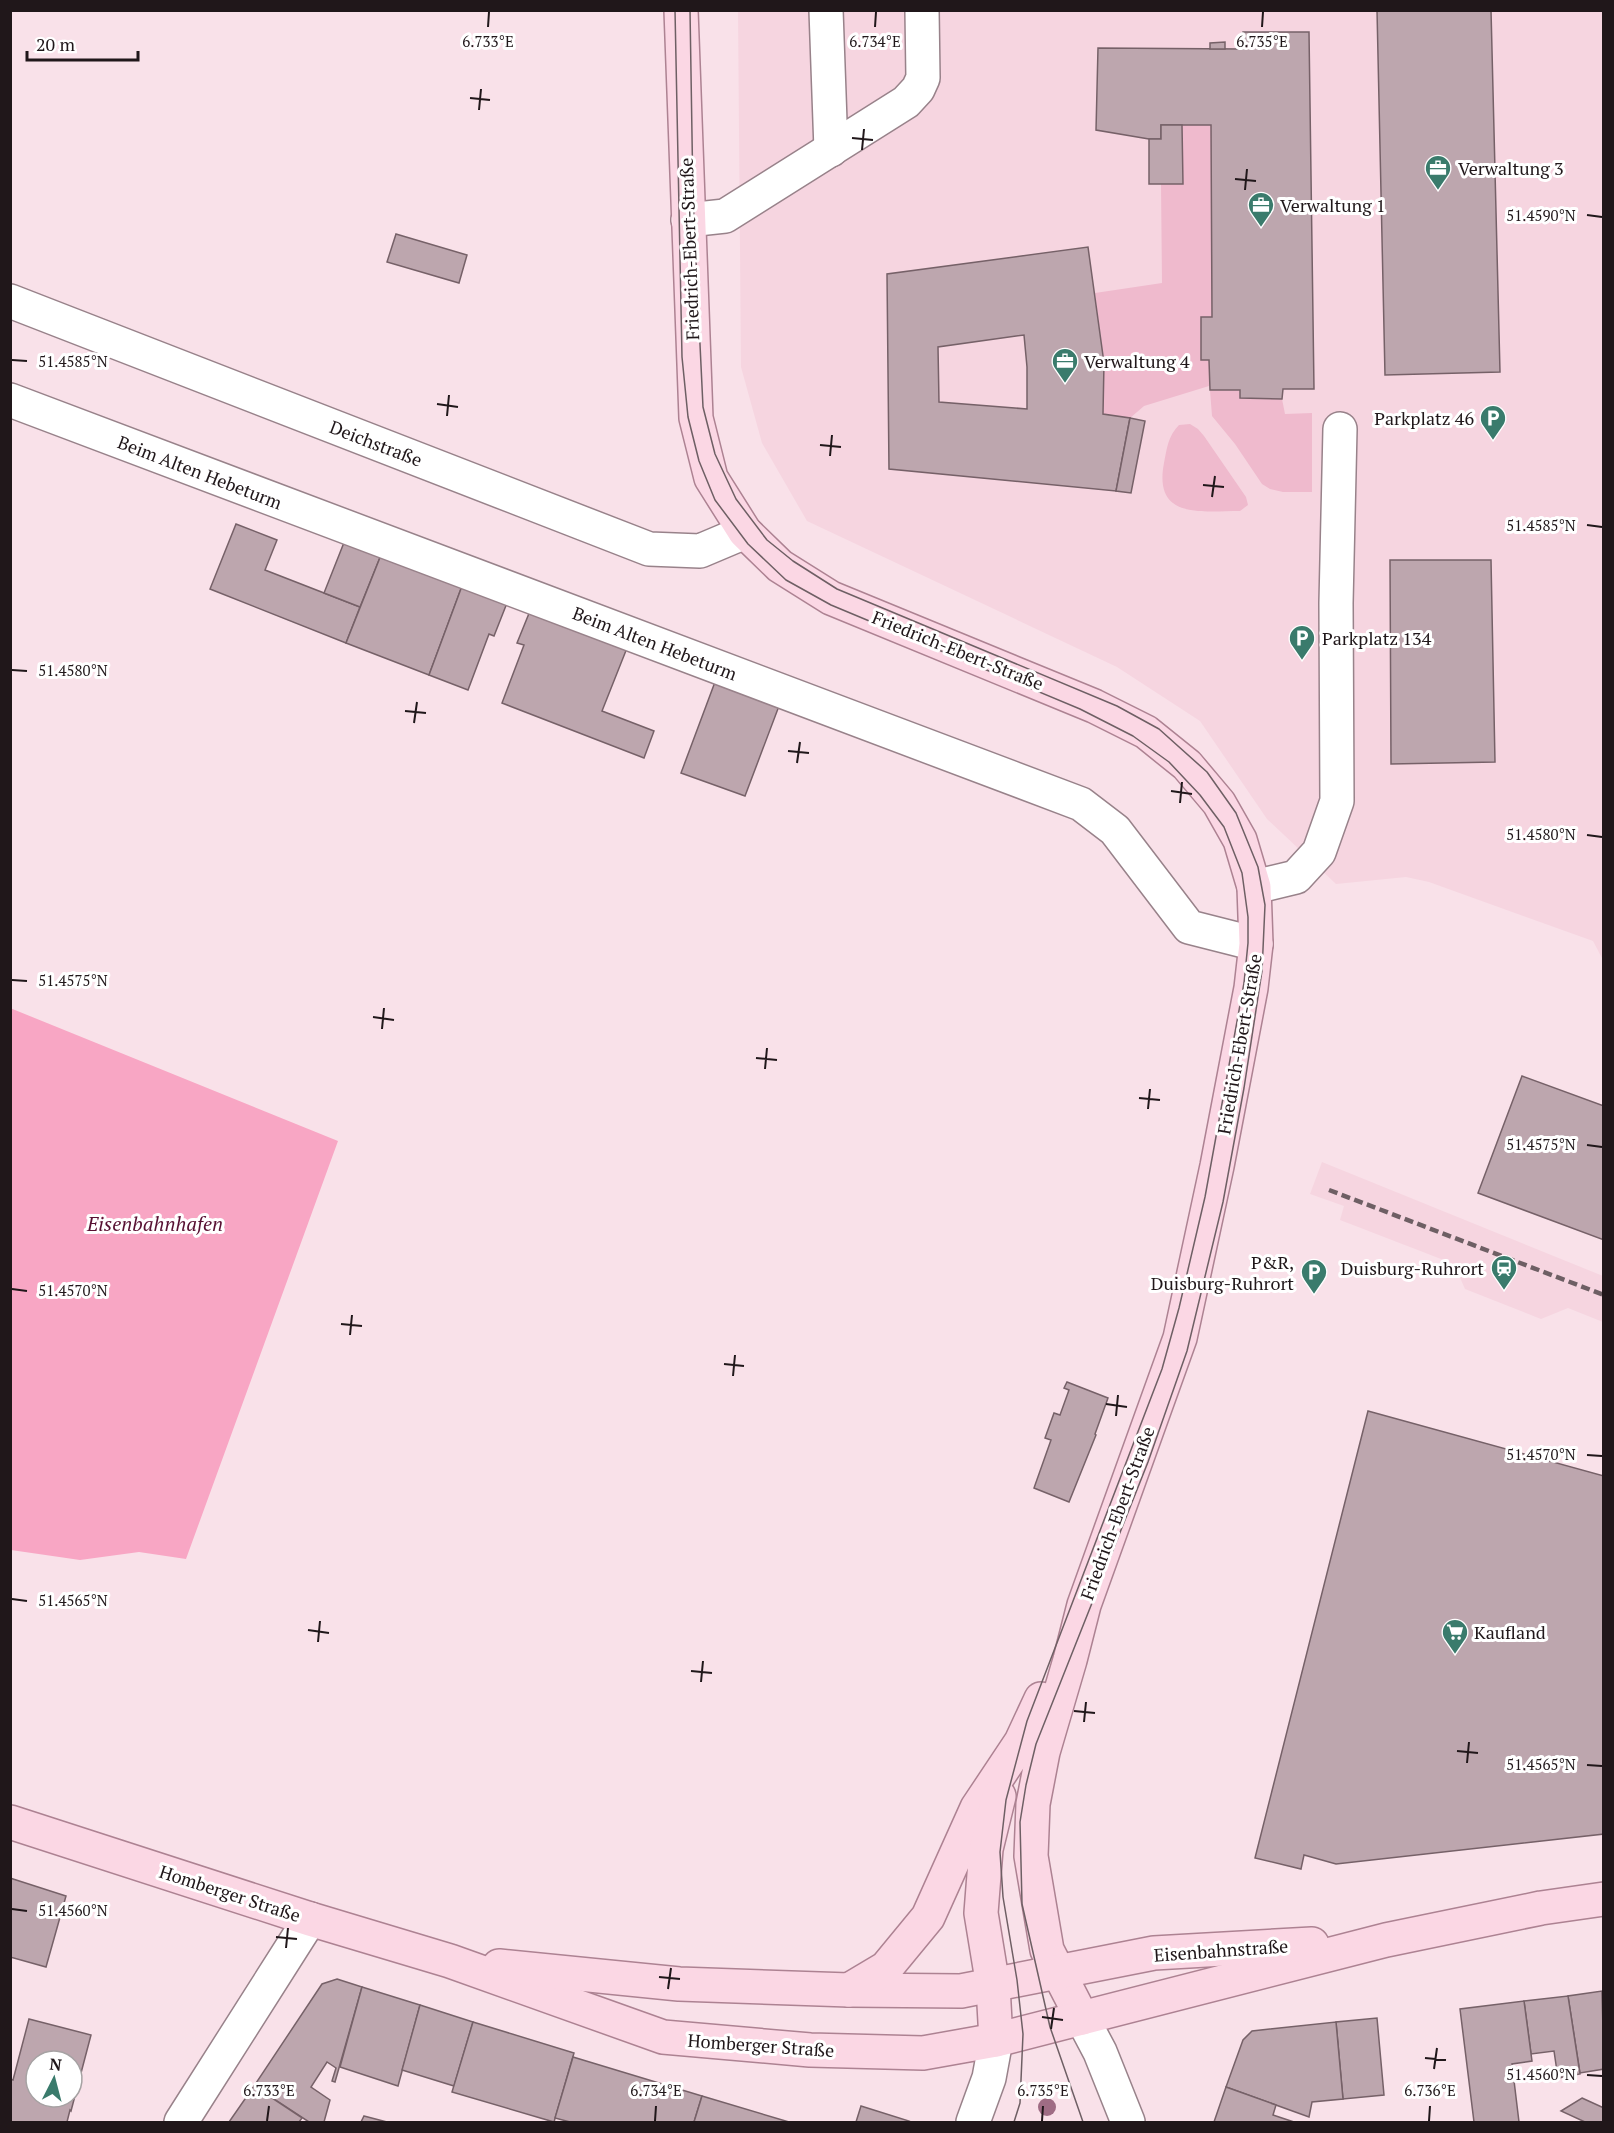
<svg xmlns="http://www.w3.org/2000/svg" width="1614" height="2133" font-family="'PT Serif',serif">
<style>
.built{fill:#f6d5e0}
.green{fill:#efbacd}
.water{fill:#f8a6c4}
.building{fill:#bda6ae;stroke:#766168;stroke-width:1.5;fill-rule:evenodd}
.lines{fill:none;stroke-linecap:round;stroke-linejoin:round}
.minor-casing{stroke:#98828a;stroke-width:36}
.major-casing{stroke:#ad8292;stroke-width:36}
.minor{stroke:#fff;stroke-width:33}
.major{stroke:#fbd7e4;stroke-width:33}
.tram{stroke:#6e5f64;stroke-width:1.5}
.rail{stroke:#6e5f64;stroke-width:4.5;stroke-dasharray:9 4.5;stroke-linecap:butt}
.tree{fill:#9f6c84}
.ticks{fill:none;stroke:#20171a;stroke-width:2}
.labels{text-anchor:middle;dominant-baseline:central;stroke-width:6;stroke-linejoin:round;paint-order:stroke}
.poi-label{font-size:18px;fill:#20171a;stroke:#fff;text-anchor:start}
.street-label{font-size:18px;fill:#20171a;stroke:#fff}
.water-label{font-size:20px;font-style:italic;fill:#571032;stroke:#fff}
.ticks-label{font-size:15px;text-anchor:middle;fill:#20171a;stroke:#fff;stroke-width:6;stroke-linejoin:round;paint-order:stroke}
</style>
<rect width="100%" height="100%" fill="#f9e1e9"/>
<!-- built -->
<g class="built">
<path d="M738,11H1603V960L1593,941L1429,882L1406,877L1336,884L1267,819L1200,721L1117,667L807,521L762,443L741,367Z"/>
<path d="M1322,1162L1603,1276V1322L1568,1308L1541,1319L1465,1289L1454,1264L1340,1220L1344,1206L1310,1194Z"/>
</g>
<!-- green -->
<g class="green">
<path d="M1182,125H1211L1212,317L1201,318V359L1209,360V386L1144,406L1130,418L1103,414L1104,363L1095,293L1162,283L1161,184H1183Z"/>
<path d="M1210,390H1240V398L1282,399L1285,414L1312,413V492H1283L1270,489L1262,484L1235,444L1212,416Z"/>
<path d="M1190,424L1198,429L1204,436L1246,497L1248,505L1240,511C1202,511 1153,520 1164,463C1167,448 1168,436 1179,425Z"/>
</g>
<!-- water -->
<path class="water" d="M10,1008L338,1141L186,1559L139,1552L80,1560L11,1550Z"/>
<!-- building -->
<g class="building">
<path d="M1377,10H1491L1500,372L1385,375Z"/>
<path d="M1243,32H1309L1314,389H1283L1282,399L1240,398V390H1210L1209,360H1201V317H1212L1211,125H1161V139H1149L1096,130L1098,48L1242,49Z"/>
<path d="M1225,42V49H1210V43Z"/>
<path d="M1161,125H1182L1183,184H1149V139H1161Z"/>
<path d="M396,234L467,255L459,283L387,262Z"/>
<path d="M1088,247L1104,363L1103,414L1130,418L1116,491L889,469L887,274ZM1024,335L1027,367V409L939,402L938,347Z"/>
<path d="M1130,418L1145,421L1131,493L1116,491Z"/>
<path d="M236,524L277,540L265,570L360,607L346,643L210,589Z"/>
<path d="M345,540L381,555L360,607L324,593Z"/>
<path d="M381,555L462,586L429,675L346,643Z"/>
<path d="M1390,560H1491L1495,762L1391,764Z"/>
<path d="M462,586L507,603L494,636L489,634L468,690L429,675Z"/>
<path d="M530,611L627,648L602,711L654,731L644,758L502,703L524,645L517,643Z"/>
<path d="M715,682L779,706L745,796L681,773Z"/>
<path d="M1522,1076L1604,1106V1240L1478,1193Z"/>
<path d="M1067,1382L1108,1398L1095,1434L1096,1435L1069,1502L1034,1488L1051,1440L1045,1438L1054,1413L1060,1415L1069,1390L1064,1388Z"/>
<path d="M1368,1411L1604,1476V1834L1336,1864L1304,1855L1301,1869L1255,1858Z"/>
<path d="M10,1878L66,1896L46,1967L10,1957Z"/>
<path d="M337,1979L362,1987L335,2082L332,2081L336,2068L327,2062L311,2087L330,2100L324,2122H309L254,2086L322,1984Z"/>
<path d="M362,1987L420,2005L398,2086L340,2067Z"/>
<path d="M1602,1991L1604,2069L1580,2073L1568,1996Z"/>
<path d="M1568,1996L1580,2074L1558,2078L1554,2051L1531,2054L1524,2001Z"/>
<path d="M1524,2001L1532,2061L1512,2064L1519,2122H1474L1460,2009Z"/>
<path d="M420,2005L473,2022L454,2086L402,2070Z"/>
<path d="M1377,2018L1384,2095L1343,2099L1336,2022Z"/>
<path d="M29,2019L91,2035L71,2111L70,2110L67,2122H10V2079L13,2080ZM36,2061H72V2097H36Z"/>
<path d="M473,2022L574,2053L554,2122L452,2092Z"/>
<path d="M1336,2022L1343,2099L1312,2102L1309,2117L1226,2087L1243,2040L1252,2031Z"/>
<path d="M573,2057L702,2096L694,2122H570L555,2118Z"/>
<path d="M254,2086L302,2118L299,2122H229Z"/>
<path d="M1226,2087L1276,2105L1273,2115L1294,2122H1214Z"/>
<path d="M702,2096L789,2122H694Z"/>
<path d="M1582,2098L1604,2108V2122H1585L1561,2111Z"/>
<path d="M861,2106L909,2121L908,2122H856Z"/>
<path d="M364,2116L387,2122H361Z"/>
</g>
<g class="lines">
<!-- minor casing -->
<g class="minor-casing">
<g id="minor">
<path d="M826,10L831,150"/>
<path d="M688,220L725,216L906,102L918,89L923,78L922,10"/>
<path d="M10,301L649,549L700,551L745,532"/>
<path d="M10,400L1081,804L1115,830L1189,927L1256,944"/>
<path d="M1254,887L1296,877L1319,852L1337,801L1336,603L1340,429"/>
<path d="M1082,2018L1100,2052L1128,2122"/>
<path d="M181,2122L310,1919"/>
<path d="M973,2122L989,2078L996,2040"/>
</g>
</g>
<!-- major casing -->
<g class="major-casing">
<g id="major">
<path d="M681,10L696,418L711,478L745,532L780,566L831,598L1094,706L1146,732L1187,765L1219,803L1240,840L1254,887L1256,944L1251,988L1217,1166L1180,1338L1084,1605L1070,1660L1043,1752L1033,1804L1031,1856L1047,1950L1082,2018"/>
<path d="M10,1822L310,1919L450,1961L663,2037L810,2050L923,2053L996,2040L1386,1940L1541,1908L1604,1899"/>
<path d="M499,1966L679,1984L849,1990L961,1991L1154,1953L1312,1944"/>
<path d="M849,1990L886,1968L928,1917L977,1808L1021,1742L1041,1699"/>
<path d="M996,2040L993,1986L981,1913L986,1849L999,1796"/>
</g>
</g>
<!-- minor -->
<use href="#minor" class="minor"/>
<!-- major -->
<use href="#major" class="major"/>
<!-- tram -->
<g class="tram">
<path d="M675,10L682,357L688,417L699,461L715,500L748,544L786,580L831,605L1080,709L1133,736L1169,762L1200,795L1224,827L1242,873L1248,917V943L1244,983L1205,1197L1179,1308L1162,1369L1027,1721L1006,1800L1000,1852L1003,1897L1017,1980L1023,2034L1020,2103L1014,2122"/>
<path d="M690,10L693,198L703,407L715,454L736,499L767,540L793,561L837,589L1117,706L1159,729L1207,772L1236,813L1258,867L1265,905L1262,971L1244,1088L1223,1202L1187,1351L1148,1462L1036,1744L1026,1785L1020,1822L1022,1904L1050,2027L1083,2122"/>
</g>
<!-- rail -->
<path class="rail" d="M1329,1190L1604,1295"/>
</g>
<!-- trees -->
<circle class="tree" cx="1047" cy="2107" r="9"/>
<!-- ticks -->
<path class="ticks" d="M488,27L489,12M875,27L876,12M1262,27L1263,12M470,98L490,100M479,110L481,89M852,138L873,140M862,150L864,129M1235,179L1256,181M1245,190L1247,169M1587,215L1602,217M12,360L27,361M437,404L458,407M447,416L449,395M820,445L841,447M830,456L832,435M1203,485L1224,487M1212,497L1215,476M1587,525L1602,527M12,670L27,671M405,711L426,713M414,723L417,702M788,751L809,753M797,763L800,742M1171,791L1192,794M1180,803L1182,782M1587,835L1602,837M12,980L27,981M373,1017L394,1020M382,1029L384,1008M756,1058L777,1060M765,1069L767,1048M1139,1098L1160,1100M1148,1109L1150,1089M1587,1145L1602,1147M12,1289L27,1291M341,1324L362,1326M350,1335L352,1315M724,1364L744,1366M733,1376L735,1355M1106,1404L1127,1407M1116,1416L1118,1395M1587,1455L1602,1456M12,1599L27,1601M308,1630L329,1633M318,1642L320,1621M691,1671L712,1673M701,1682L703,1661M1074,1711L1095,1713M1084,1722L1086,1702M1457,1751L1478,1753M1467,1763L1469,1742M1587,1765L1602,1766M12,1909L27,1911M276,1937L297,1939M286,1948L288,1928M659,1977L680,1979M668,1989L671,1968M1042,2017L1063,2020M1051,2029L1054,2008M1425,2058L1446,2060M1434,2069L1437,2048M1587,2075L1602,2076M267,2121L269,2106M655,2121L656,2106M1042,2121L1043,2106M1429,2121L1430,2106"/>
<!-- icons -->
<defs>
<g id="office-pin" transform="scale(1.35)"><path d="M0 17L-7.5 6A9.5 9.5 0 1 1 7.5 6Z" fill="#3a7b6c" stroke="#fff"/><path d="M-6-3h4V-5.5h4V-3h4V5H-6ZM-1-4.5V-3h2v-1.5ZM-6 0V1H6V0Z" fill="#fff"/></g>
<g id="parking-pin" transform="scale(1.35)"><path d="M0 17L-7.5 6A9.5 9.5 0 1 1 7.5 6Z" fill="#3a7b6c" stroke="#fff"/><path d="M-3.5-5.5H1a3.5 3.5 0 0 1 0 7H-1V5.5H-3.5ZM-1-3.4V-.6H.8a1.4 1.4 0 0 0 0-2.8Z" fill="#fff"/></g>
<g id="station-pin" transform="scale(1.35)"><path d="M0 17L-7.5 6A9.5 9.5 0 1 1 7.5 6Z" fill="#3a7b6c" stroke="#fff"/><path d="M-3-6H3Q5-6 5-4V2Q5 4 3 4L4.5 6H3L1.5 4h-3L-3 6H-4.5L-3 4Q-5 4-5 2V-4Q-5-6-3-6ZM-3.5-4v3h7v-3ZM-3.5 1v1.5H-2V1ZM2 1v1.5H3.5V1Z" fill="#fff"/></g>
<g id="supermarket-pin" transform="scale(1.35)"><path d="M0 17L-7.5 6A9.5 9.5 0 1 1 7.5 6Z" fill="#3a7b6c" stroke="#fff"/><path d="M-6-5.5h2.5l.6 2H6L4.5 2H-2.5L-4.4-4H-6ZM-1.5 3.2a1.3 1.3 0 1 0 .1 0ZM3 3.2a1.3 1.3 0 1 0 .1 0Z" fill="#fff"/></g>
</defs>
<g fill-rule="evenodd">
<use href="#office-pin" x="1438" y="168"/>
<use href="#office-pin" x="1261" y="205"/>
<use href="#office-pin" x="1065" y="361"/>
<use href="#parking-pin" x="1493" y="418"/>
<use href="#parking-pin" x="1302" y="638"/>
<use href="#station-pin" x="1504" y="1268"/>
<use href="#parking-pin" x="1314" y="1272"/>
<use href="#supermarket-pin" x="1455" y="1632"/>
</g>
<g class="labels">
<!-- poi labels -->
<g class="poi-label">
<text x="1458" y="168">Verwaltung 3</text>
<text x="1280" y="205">Verwaltung 1</text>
<text x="1084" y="361">Verwaltung 4</text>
<text x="1474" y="418" text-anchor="end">Parkplatz 46</text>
<text x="1322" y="638">Parkplatz 134</text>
<text x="1294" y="1262" text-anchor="end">P&amp;R,<tspan x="1294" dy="21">Duisburg-Ruhrort</tspan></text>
<text x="1484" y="1268" text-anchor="end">Duisburg-Ruhrort</text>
<text x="1474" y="1632">Kaufland</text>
</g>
<!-- street labels -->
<g class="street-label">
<text transform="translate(689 249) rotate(-92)">Friedrich-Ebert-Straße</text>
<text transform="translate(376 443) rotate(21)">Deichstraße</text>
<text transform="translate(200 472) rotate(21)">Beim Alten Hebeturm</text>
<text transform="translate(655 643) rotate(21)">Beim Alten Hebeturm</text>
<text transform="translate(958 650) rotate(22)">Friedrich-Ebert-Straße</text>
<text transform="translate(1239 1044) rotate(-80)">Friedrich-Ebert-Straße</text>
<text transform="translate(1117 1513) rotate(-70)">Friedrich-Ebert-Straße</text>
<text transform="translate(230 1893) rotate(18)">Homberger Straße</text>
<text transform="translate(1221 1950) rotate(-4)">Eisenbahnstraße</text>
<text transform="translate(761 2045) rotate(4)">Homberger Straße</text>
</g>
<!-- water labels -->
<g class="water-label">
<text x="155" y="1223">Eisenbahnhafen</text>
</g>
</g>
<g class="ticks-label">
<text x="488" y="47">6.733°E</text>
<text x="875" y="47">6.734°E</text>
<text x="1262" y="47">6.735°E</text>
<text x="1541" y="221">51.4590°N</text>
<text x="73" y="367">51.4585°N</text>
<text x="1541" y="531">51.4585°N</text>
<text x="73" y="676">51.4580°N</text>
<text x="1541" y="840">51.4580°N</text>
<text x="73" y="986">51.4575°N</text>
<text x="1541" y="1150">51.4575°N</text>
<text x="73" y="1296">51.4570°N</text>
<text x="1541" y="1460">51.4570°N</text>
<text x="73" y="1606">51.4565°N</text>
<text x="1541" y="1770">51.4565°N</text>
<text x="73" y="1916">51.4560°N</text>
<text x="1541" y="2080">51.4560°N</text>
<text x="269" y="2096">6.733°E</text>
<text x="656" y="2096">6.734°E</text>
<text x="1043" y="2096">6.735°E</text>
<text x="1430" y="2096">6.736°E</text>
</g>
<!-- border -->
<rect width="1614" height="2133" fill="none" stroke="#20171a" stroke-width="24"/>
<!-- north arrow -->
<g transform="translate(54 2079) rotate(6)"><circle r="28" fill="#ffffff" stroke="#a6a2a3" stroke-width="1.5"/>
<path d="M0-4.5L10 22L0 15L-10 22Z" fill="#3a7b6c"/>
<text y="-9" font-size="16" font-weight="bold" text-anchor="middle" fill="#20171a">N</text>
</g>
<!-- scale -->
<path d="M27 51v9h111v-9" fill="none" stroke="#20171a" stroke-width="3"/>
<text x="36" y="51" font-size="18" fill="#20171a" stroke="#ffffff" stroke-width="4.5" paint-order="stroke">20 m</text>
</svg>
